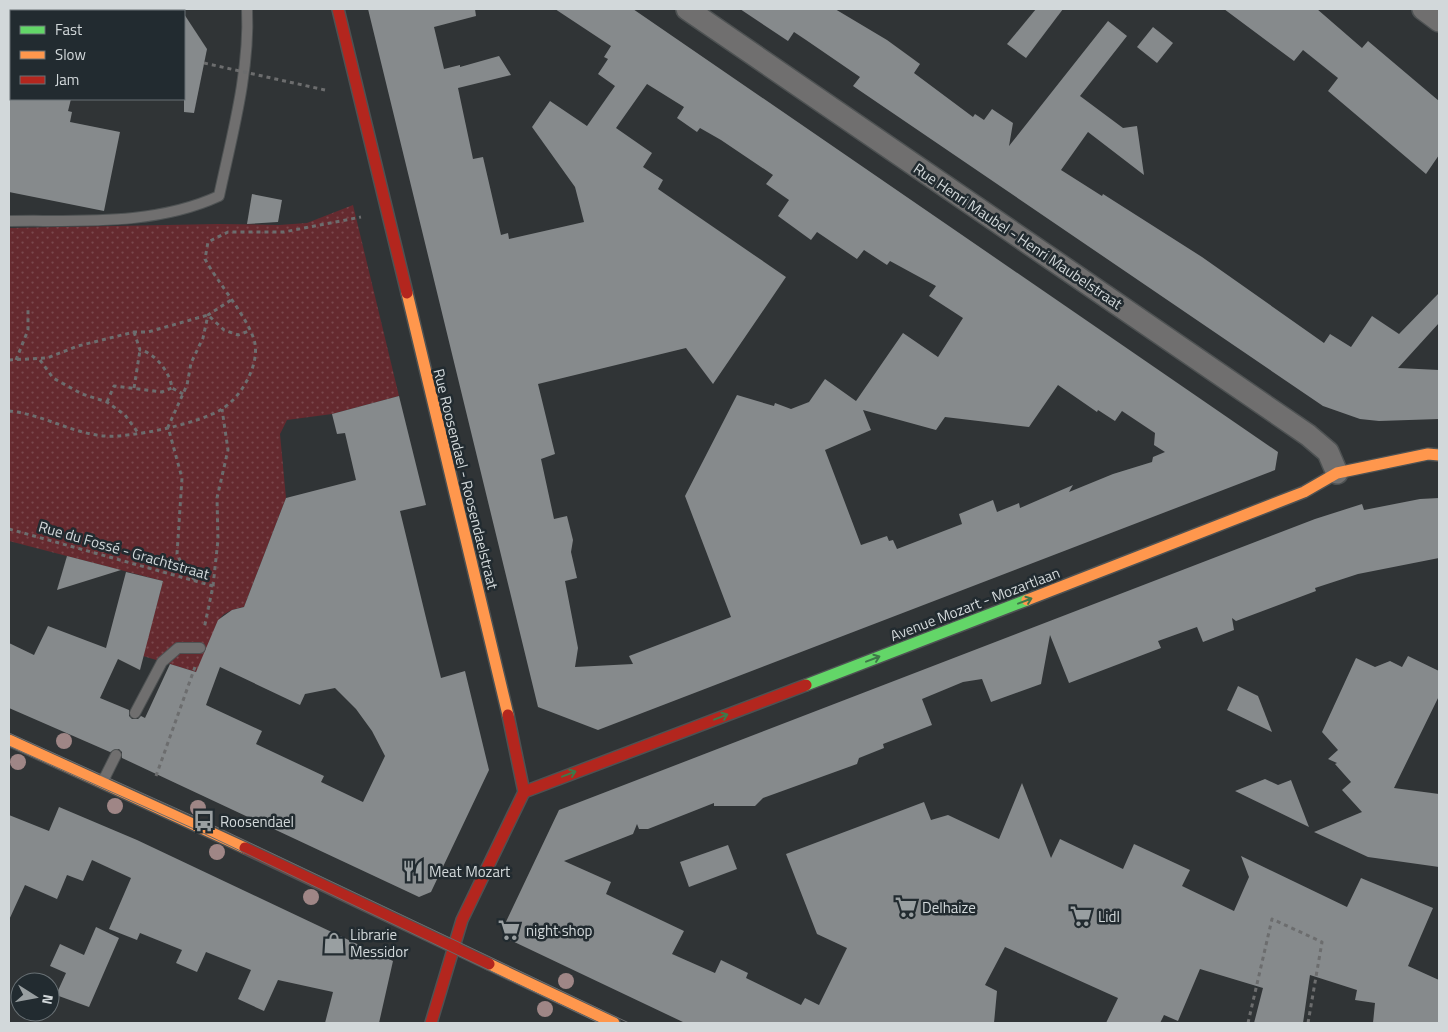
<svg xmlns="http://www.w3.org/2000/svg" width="1448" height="1032" font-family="'Titillium Web',sans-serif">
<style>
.garden{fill:url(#garden-dots)}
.building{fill:#868a8c;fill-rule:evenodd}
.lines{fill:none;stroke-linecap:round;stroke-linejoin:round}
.lane-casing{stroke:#4e5253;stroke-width:12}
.street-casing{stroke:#4e5253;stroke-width:24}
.fast-casing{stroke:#4e5253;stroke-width:14}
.slow-casing{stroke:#4e5253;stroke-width:14}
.jam-casing{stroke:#4e5253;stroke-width:14}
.path{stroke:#6c6d6e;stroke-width:3;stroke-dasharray:4 4;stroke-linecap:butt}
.lane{stroke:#706f6f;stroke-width:10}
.street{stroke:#706f6f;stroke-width:21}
.fast{stroke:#63d668;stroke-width:11}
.slow{stroke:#ff974d;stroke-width:11}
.jam{stroke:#b3261e;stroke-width:11}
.tram{stroke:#6b6b6c;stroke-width:1}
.path-bridge{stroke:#6c6d6e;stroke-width:3;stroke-dasharray:4 4;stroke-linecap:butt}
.tree{fill:#9f8686}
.oneway{stroke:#3f7849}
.labels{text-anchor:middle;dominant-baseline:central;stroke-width:5;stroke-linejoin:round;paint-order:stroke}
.street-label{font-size:15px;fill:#d2d8da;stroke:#222b30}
.poi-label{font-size:15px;fill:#d2d8da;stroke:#222b30;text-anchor:start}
</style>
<defs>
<pattern id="garden-dots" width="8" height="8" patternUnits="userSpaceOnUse" patternTransform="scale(1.25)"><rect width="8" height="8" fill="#652a2f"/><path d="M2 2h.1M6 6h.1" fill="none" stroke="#7a484d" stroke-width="1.8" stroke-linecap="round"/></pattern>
</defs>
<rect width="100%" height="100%" fill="#303436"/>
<!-- garden -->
<path class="garden" d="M353,205L399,396L332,414L287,420L280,434L286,498L244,607C218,612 216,621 211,644C209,653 201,664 196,672L143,656L163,581L9,541V228L218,224L279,225L307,223Z"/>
<!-- building -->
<g class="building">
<path d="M368,9H475L476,16L434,27L444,69L460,65V67L499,56L511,75L458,88L473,159L483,157L501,235L508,233L509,239L584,222L575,187L532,127L550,101L587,126L615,86L598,74L608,59L604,57L611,46L555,9H633L1278,452L1275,470L598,730L538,707ZM647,84L684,107L677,118L697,132L700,128L721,140L773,175L766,184L789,200L778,216L811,240L817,232L857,259L864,250L887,265L890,261L936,286L929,296L963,318L938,357L903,333L856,401L825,379L809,402L791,409L775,403L774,406L737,395L685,496L731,617L629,656L633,664L575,667L578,648L565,581L577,578L571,552L573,540L567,516L554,519L541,459L555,454L538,384L686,348L713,384L786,277L658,189L663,180L643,167L652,153L616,128ZM1058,385L1097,412L1098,410L1115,421L1122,411L1155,433L1154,445L1165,452L1153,457L1152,462L1113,474L1069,492L1073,485L1020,508L1019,503L997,512L993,500L959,514L962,524L897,549L893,540L889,541L887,536L861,545L825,450L871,430L863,410L936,430L945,417L1029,427Z"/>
<path d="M740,9H835L887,40L920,64L914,73L973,117L975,114L984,120L992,109L1013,123L1009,146L1108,21L1127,36L1080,96L1123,128L1137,126L1144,175L1088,132L1061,170L1102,196L1103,194L1202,257L1324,343L1330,334L1351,347L1372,316L1399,334L1439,293V323L1398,368L1439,370V419L1379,421L1360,419L1323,406L853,86L860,77L806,40L794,32L788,41Z"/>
<path d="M1036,9H1063L1026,58L1007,44Z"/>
<path d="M1224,9H1317L1362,48L1368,41L1439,101V155L1426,174L1328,91L1338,78L1303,50L1294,61Z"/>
<path d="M184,14L207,49L194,113L184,112Z"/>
<path d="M1153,27L1173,43L1157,63L1137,47Z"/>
<path d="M9,99H71L68,111L72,112L70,122L120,132L104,211L9,192Z"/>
<path d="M252,194L282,200L278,222L247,224Z"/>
<path d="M399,396L426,505L400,511L427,622L441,678L465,671L489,770L431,892L419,897L122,758V752L119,749L110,752L9,708V643L34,655L48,626L106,648L126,572L163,581L140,670L118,659L100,698L129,710V716L132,719H138L141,716L145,718L170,664L196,672L218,620L232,610L244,607L286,498L356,480L345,433L337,434L332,414ZM220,667L300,705L305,694L335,688L356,709L372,731L385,756L363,802L321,782L324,776L256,744L262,731L206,705Z"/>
<path d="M1439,498V558L1358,574L1315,588L1316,591L1236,621L1232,618L1234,630L1203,642L1197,627L1158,641L1161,648L1069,683L1050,635L1041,684L991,702L982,679L963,682L922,699L932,725L883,744L884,748L859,758L857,764L763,798L755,806H714V803L648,829H639L637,824L633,834L564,861L611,882L606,894L684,931L672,954L715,973L721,960L748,973L746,978L801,1005L805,998L819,1005L847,948L817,934L786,854L924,802L931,820L948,815L999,839L1022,783L1051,858L1060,839L1123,869L1134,844L1190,870L1182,886L1234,911L1249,877L1241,856L1347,907L1361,878L1433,908L1408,966L1439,980V1023H1373L1375,1003L1355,1000L1357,990L1310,975L1303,1023H1254L1263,988L1200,969L1178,1021L1164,1015L1160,1023H1106L1118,998L1005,947L985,985L997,991L994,1023H685L508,939L503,928L559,810L1315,519L1362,504L1364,510L1420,499Z"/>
<path d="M67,556L121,570L57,590Z"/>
<path d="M1408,656L1439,671V696L1394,788L1439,794V867L1368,857L1314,832L1362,812L1342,790L1351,782L1335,764L1337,763L1328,759L1338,750L1322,732L1356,658L1375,667L1390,661L1402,667Z"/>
<path d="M1238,686L1258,696L1272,732L1227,710Z"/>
<path d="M1265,779L1278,785L1291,780L1309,827L1235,791Z"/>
<path d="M59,807L137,840L393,961L379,1023H325L333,992L278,980L264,1011L238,999L251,970L206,952L197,972L176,963L182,950L140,933L137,940L109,929L131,878L92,860L83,881L67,875L57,899L25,885L9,920V815L49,831Z"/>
<path d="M728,845L737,869L689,887L680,862Z"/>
<path d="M96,927L119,938L89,1007L56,995L66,973L50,966L60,944L84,955Z"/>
</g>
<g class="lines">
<!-- lane casing -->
<g class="lane-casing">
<g id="lane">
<path d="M9,221C79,220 154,226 219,196C232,135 250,71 247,9"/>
<path d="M135,713L162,662L178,648H200"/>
<path d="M103,781L116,755"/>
</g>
</g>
<!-- street casing -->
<g class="street-casing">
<g id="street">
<path d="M687,9L1308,435L1328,452L1337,473"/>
<path d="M1423,9L1439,21"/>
</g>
</g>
<!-- fast casing -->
<g class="fast-casing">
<path id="fast" d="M806,685L1027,600"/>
</g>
<!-- slow casing -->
<g class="slow-casing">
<g id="slow">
<path d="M407,293L508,715"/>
<path d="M1027,600L1304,492L1337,473L1428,454L1439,455"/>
<path d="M9,740L245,848"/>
<path d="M489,964L614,1023"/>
</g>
</g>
<!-- jam casing -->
<g class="jam-casing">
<g id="jam">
<path d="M338,9L407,293"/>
<path d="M524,792L806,685"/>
<path d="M245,848L489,964"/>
<path d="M431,1023L462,920L524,792L508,715"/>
</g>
</g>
<!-- path -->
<g class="path">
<path d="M134,332L140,350C155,353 170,372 172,388L183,394"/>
<path d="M9,360L47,358L78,346L134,332H148L208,315L224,330L238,335L249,331"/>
<path d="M16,360L28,330V308"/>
<path d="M40,360L53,378L82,394L107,402L125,415L139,434"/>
<path d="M134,388L140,350"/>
<path d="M107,402L114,386L162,392L172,388"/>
<path d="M9,411C42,414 71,433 104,436C131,438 198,424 222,409C240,398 259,367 255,344C251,321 217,282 205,259L208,242L228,232H284L361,217"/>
<path d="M9,529L213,586L204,629"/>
<path d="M195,580L184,569L177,554L182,478L168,427L187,385L191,363L203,338L208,315L231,300"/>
<path d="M213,586L218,540L217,498L228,450L222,409"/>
<path d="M156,776L195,667"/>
<path d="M1248,1023L1272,919L1322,942L1308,1023"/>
</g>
<!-- lane -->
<use href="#lane" class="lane"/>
<!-- street -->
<use href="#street" class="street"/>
<!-- fast -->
<use href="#fast" class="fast"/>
<!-- slow -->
<use href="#slow" class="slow"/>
<!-- jam -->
<use href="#jam" class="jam"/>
<!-- tram -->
<g class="tram">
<path d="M9,733L204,821L629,1023"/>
<path d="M9,746L201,832L599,1023"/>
</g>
<!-- path-bridge -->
<path class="path-bridge" d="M204,63L325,90"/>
</g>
<!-- trees -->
<g class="tree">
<circle cx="64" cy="741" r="8"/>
<circle cx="18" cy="762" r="8"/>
<circle cx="115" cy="806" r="8"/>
<circle cx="198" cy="808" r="8"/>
<circle cx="217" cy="852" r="8"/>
<circle cx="311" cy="897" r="8"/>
<circle cx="566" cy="981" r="8"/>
<circle cx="545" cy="1009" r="8"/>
</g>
<!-- one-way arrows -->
<defs><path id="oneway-shaft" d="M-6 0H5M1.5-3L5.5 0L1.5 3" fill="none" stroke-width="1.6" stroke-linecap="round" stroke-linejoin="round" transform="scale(1.25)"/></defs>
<g class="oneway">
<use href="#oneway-shaft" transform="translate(1025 601) rotate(-21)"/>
<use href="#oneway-shaft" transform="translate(873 659) rotate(-21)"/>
<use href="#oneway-shaft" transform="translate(721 717) rotate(-21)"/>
<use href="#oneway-shaft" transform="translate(569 774) rotate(-21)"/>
</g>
<!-- icons -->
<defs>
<g id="bus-bare" transform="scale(1.725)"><path d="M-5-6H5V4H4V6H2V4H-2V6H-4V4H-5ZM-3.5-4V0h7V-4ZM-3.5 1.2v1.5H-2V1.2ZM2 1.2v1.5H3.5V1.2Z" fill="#999fa1" stroke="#222b30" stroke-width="2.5" paint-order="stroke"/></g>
<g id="restaurant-bare" transform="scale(1.725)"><path d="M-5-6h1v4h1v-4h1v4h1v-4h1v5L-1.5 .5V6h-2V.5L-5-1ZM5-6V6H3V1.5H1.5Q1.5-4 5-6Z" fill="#999fa1" stroke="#222b30" stroke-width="2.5" paint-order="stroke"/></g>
<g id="supermarket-bare" transform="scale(1.725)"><path d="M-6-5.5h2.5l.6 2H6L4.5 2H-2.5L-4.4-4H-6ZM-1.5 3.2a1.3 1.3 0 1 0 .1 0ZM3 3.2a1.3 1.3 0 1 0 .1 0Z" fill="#999fa1" stroke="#222b30" stroke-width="2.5" paint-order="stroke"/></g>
<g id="shop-bare" transform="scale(1.725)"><path d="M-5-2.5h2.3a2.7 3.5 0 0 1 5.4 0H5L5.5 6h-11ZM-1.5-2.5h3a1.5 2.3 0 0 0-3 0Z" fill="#999fa1" stroke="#222b30" stroke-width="2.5" paint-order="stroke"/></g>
</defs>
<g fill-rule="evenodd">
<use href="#bus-bare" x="204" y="821"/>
<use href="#restaurant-bare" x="413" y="871"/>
<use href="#supermarket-bare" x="906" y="907"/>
<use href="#supermarket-bare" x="1081" y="916"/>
<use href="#supermarket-bare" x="509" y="930"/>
<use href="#shop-bare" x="334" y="943"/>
</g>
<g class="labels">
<!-- street labels -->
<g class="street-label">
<text transform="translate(1018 236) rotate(34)">Rue Henri Maubel - Henri Maubelstraat</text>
<text transform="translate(466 479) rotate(76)">Rue Roosendael - Roosendaelstraat</text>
<text transform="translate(124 550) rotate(16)">Rue du Fossé - Grachtstraat</text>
<text transform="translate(975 604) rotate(-21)">Avenue Mozart - Mozartlaan</text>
</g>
<!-- poi labels -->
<g class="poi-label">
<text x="220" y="821">Roosendael</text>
<text x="429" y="871">Meat Mozart</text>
<text x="922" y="907">Delhaize</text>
<text x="1098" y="916">Lidl</text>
<text x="526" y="930">night shop</text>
<text x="350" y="934">Librarie<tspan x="350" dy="17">Messidor</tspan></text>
</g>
</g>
<!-- border -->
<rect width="1448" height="1032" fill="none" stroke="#d2d8da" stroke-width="20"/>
<!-- legend -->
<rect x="10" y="10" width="175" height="90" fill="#222b30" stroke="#687074"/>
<rect x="20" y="26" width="25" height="8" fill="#63d668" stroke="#687074"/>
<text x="55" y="35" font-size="15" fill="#d2d8da">Fast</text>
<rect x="20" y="51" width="25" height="8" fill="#ff974d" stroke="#687074"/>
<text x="55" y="60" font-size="15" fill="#d2d8da">Slow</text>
<rect x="20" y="76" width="25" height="8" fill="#b3261e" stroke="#687074"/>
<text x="55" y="85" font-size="15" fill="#d2d8da">Jam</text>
<!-- north arrow -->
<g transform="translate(35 997) rotate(101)"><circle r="24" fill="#222b30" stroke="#687074"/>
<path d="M0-4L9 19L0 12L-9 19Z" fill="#999fa1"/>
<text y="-8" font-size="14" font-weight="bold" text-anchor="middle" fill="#d2d8da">N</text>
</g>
</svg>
